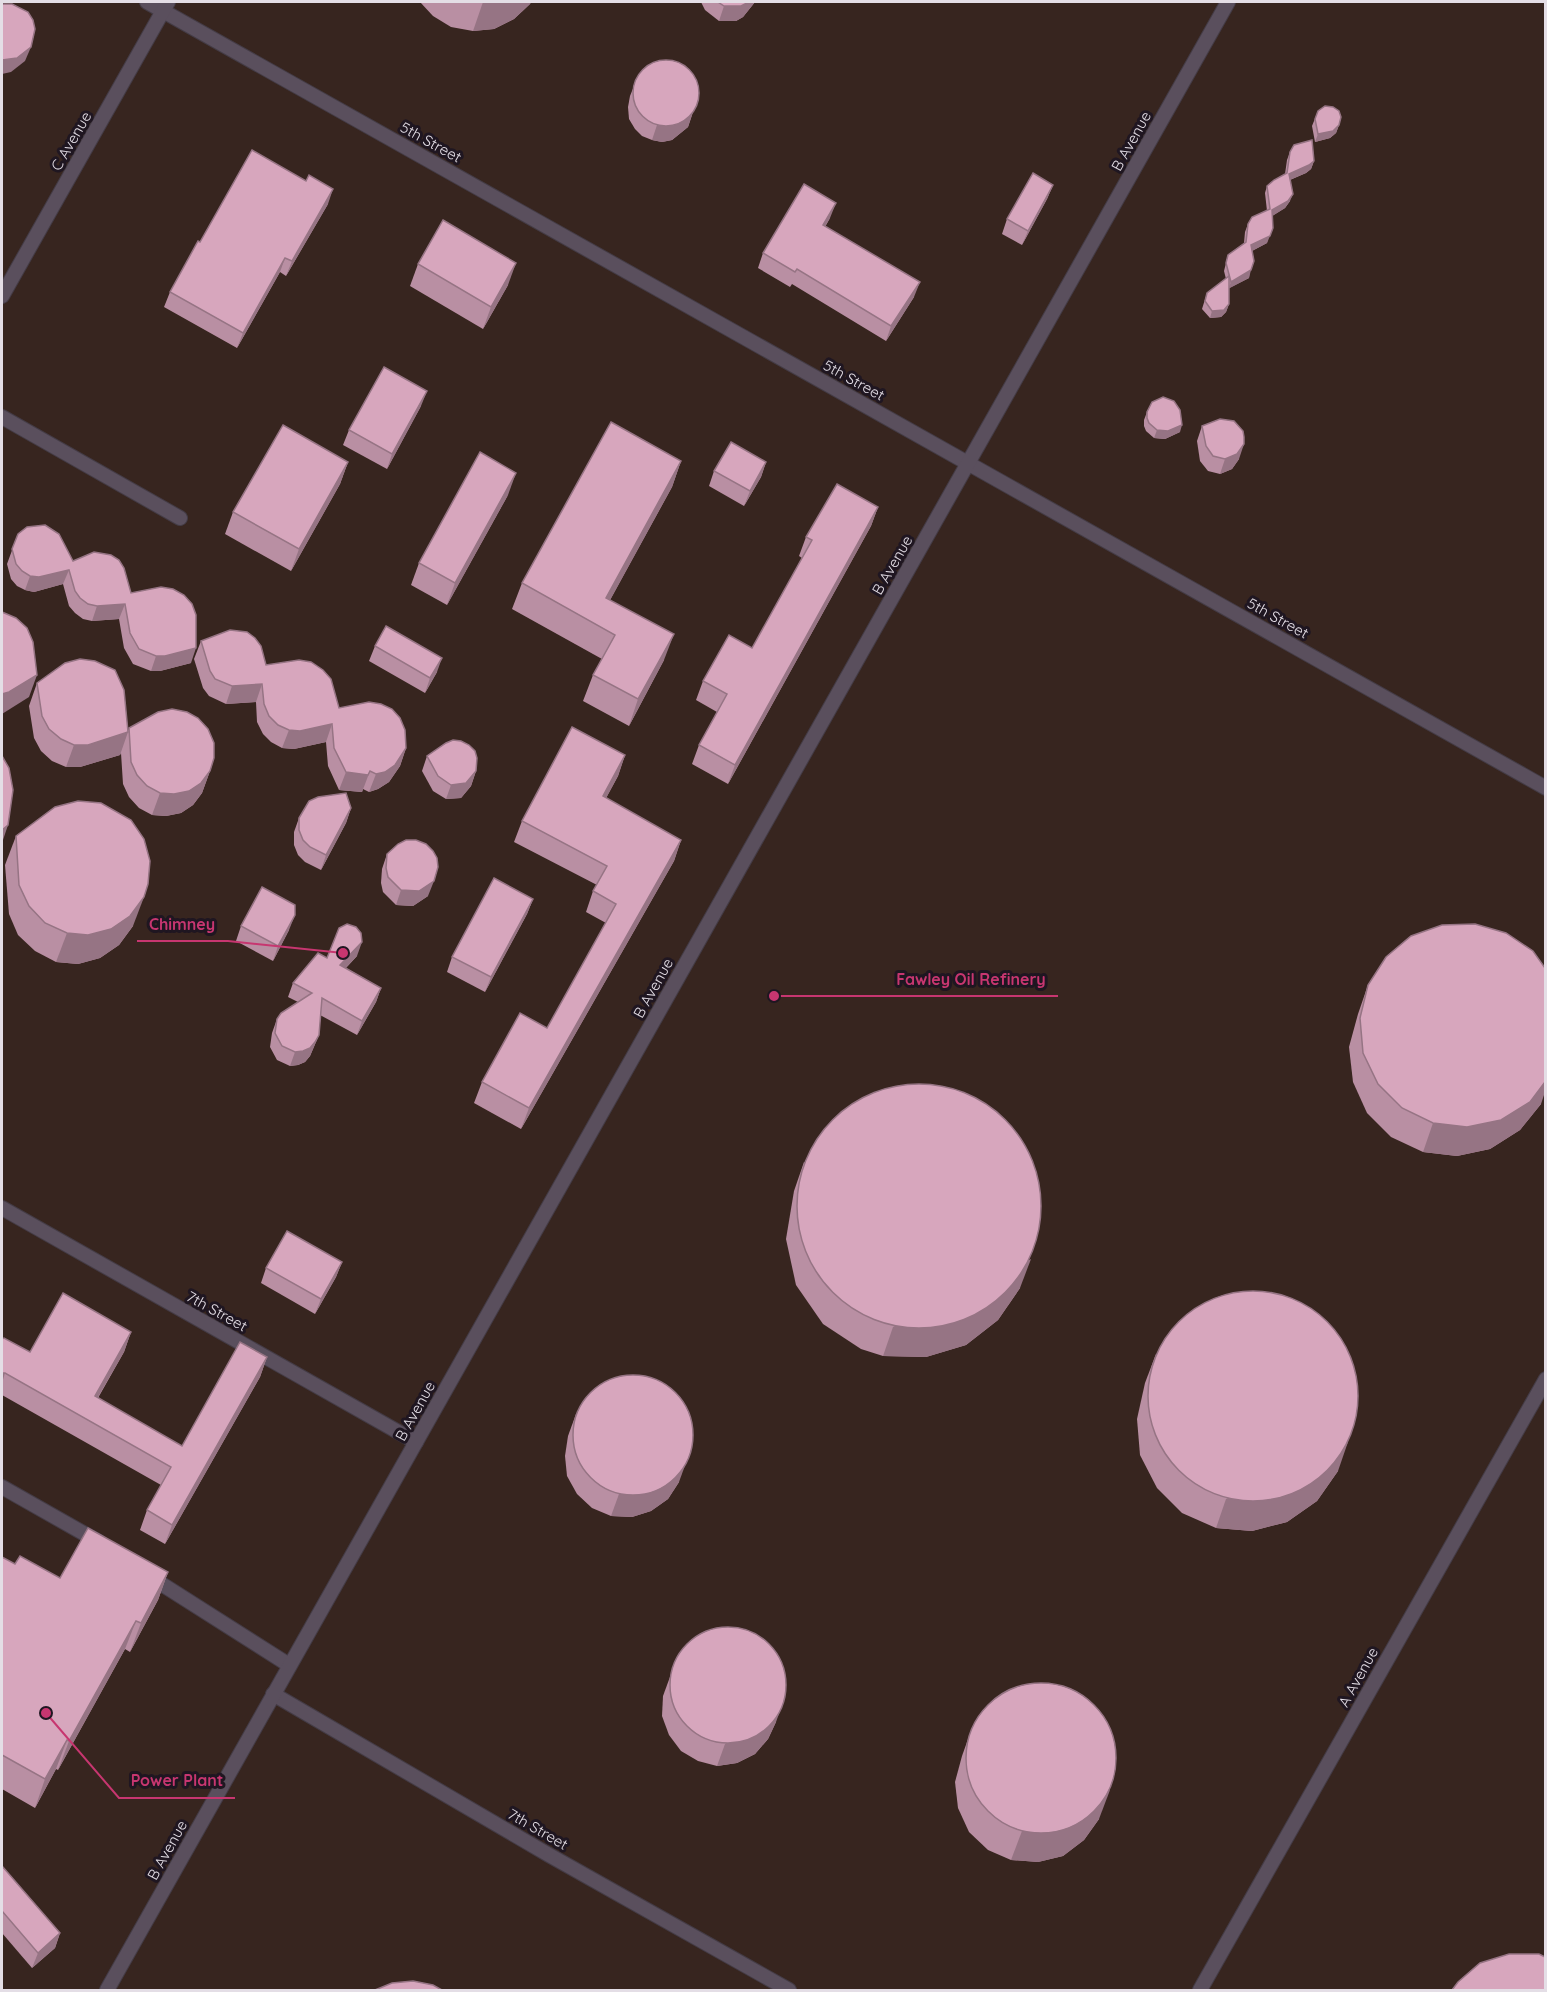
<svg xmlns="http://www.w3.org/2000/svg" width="1547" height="1992" font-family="Quicksand,sans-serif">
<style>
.industrial{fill:#37251f}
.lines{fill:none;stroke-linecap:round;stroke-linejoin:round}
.service-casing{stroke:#443c46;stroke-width:16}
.service{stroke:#5a4f5d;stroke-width:14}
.wall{fill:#b98fa3}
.shaded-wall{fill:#967484}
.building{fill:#d7a6bd;stroke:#967484;stroke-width:1.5}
.labels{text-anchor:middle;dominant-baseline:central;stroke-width:6;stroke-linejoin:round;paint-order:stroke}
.street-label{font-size:15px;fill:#e4dee6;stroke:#1f1621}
.leader{fill:none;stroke:#c73670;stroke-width:2}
.callout-dot{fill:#c73670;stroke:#1f1621;stroke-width:2}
.callout-label{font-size:16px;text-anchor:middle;font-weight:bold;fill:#c73670;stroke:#1f1621;stroke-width:6;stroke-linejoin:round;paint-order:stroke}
</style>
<rect width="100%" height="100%" fill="#281f2b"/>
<!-- industrial -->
<rect class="industrial" x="2" y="2" width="1543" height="1988"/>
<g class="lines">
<!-- service casing -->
<g class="service-casing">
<g id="service">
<path d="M147,2L1546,788"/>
<path d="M2,296L168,2"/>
<path d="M2,417L180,518"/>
<path d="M2,1208L416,1442"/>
<path d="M2,1487L99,1542"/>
<path d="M149,1576L289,1665"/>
<path d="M273,1694L549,1855L789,1990"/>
<path d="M107,1990L1228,2"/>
<path d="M1200,1990L1546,1379"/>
</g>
</g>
<!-- service -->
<use href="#service" class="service"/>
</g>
<!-- wall -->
<g class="wall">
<path d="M420,2H531L530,4L514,19L494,29L473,31L451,27L433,16Z"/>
<path d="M701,2H755L743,17L736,21H719L705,10Z"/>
<path d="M636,81L693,112L688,127L672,140L662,142L652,140L642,136L635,129L629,119L628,107L630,96Z"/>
<path d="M1318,111L1339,125L1336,133L1330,138L1315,142L1312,126Z"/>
<path d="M1290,152L1314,161L1311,169L1306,173L1290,180V201L1285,208L1272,216L1267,243L1252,251L1249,278L1229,288V304L1226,312L1221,317L1210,318L1202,309L1207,293L1226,279L1224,271L1228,255L1244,243L1245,232L1248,224L1267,211L1265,193L1267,186L1285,174L1287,160Z"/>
<path d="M1053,185L1047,199L1022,245L1002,234L1007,219Z"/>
<path d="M328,204L286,276L280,272L237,348L164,307L170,292L200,242Z"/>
<path d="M830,218L825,227L914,297L886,341L792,284L790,287L758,268L763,253Z"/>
<path d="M418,264L508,285L483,329L410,286Z"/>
<path d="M421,406L387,469L343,445L349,430Z"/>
<path d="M1147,412L1180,432L1165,439L1154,438L1146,431L1144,426V420Z"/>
<path d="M1202,426L1239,459L1232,469L1220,474L1208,471L1200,461L1197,441Z"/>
<path d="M681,461L672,487L610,600L664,660L629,726L583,701L593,675L602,659L512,609L522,583Z"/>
<path d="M348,462L340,484L291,571L225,534L233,512Z"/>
<path d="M766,462L761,477L744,506L709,486L714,471Z"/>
<path d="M508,495L447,605L411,585L419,563Z"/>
<path d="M878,507L871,526L728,784L692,764L699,745L717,712L696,700L703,681L752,648L802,558L799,556L806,537Z"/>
<path d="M18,534L73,561L131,593L191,663L160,671H151L133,664L124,648L119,619L92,621L83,619L75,613L69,606L63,584L34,592L25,590L17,586L11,579L7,564Z"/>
<path d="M201,641L266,665L406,748L400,766L389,782L378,789L369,792L363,789L362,792L339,790L328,766L326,742L294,749L282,748L271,742L263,734L257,722L256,702L226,704L209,696L203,688L194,659Z"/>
<path d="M375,646L437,672L425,693L369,661Z"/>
<path d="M37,683L210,771L202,793L193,805L181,813L166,816L152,815L139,808L129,797L123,784L121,753L120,755L80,767H66L52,761L41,751L34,738L29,706Z"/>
<path d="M625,755L618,776L606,798L681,840L674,861L521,1129L474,1103L482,1082L547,1028L606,923L586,912L593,891L597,885L514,842L522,821Z"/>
<path d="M427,756L476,771L471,786L461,798L446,799L433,791L422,771Z"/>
<path d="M351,808L346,823L321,870L305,862L298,855L294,845V832L299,818Z"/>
<path d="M16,836L133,926L119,945L100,958L78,964L56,962L35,951L18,935L9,914L5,865Z"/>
<path d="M387,854L428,896L413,906L396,905L383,892L381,883L382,869Z"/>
<path d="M533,899L527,914L485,992L447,972L452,957Z"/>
<path d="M241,926L289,930L273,961L236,941Z"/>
<path d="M357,956L346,968L381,988L376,1002L357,1035L320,1015L319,1035L310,1056L305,1062L298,1065L290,1066L277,1060L270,1047L272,1033L277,1019L298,1002L288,997L293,983L327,958Z"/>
<path d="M1368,985L1541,1104L1520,1130L1490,1149L1457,1156L1423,1152L1391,1137L1367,1113L1353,1082L1349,1047L1358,1014Z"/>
<path d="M804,1162L1020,1288L998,1320L966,1345L926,1357L883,1356L861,1349L823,1324L796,1285L786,1239L794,1191Z"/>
<path d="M342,1262L336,1277L315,1314L261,1283L266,1268Z"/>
<path d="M131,1332L124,1352L98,1398L182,1446L267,1357L260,1377L165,1544L140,1530L147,1510L161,1485L2,1395V1339L30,1352Z"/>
<path d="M1156,1354L1338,1471L1317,1501L1287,1522L1252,1531L1216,1528L1182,1513L1157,1488L1140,1455L1137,1419L1145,1383Z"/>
<path d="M576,1414L679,1482L668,1499L651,1511L632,1517L611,1516L592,1508L577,1494L567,1476L565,1456L568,1436Z"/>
<path d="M2,1557L15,1564L60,1578L168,1572L158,1600L130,1652L125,1649L58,1770L56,1769L35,1808L2,1789Z"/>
<path d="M678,1655L776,1722L768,1739L755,1754L737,1763L717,1766L698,1761L681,1751L669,1735L662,1716L663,1696Z"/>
<path d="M972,1728L1099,1819L1084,1840L1063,1856L1038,1862L1011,1860L988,1850L969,1832L958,1808L955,1782L962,1756Z"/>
<path d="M2,1866L60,1933L55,1948L32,1968L2,1933Z"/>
</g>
<!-- shaded-wall -->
<g class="shaded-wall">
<path d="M483,2H531L530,4L514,19L494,29L473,31Z"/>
<path d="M749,2H755L743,17L736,21H719L724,6Z"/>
<path d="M31,47L25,61L11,72L2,74V60Z"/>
<path d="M693,112L688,127L672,140L662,142L652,140L657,125Z"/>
<path d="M1339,125L1336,133L1330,138L1315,142L1318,134Z"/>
<path d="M1314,161L1311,169L1306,173L1287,181L1289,174Z"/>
<path d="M1053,185L1047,199L1022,245L1028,231Z"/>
<path d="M333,189L328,204L286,276L292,261Z"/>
<path d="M1293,194L1290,201L1285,208L1269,218L1272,210Z"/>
<path d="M836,203L830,218L817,240L823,225Z"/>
<path d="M1270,236L1267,243L1248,253L1251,245Z"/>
<path d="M285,258L280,272L237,348L243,333Z"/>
<path d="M516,263L508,285L483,329L491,307Z"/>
<path d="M1251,270L1249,278L1228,289L1231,282Z"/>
<path d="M920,282L914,297L886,341L891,326Z"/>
<path d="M1229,304L1226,312L1221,317L1210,318L1212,311Z"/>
<path d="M427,391L421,406L387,469L392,454Z"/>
<path d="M1182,425L1180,432L1165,439L1154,438L1157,430Z"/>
<path d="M1244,444L1239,459L1232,469L1220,474L1225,459Z"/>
<path d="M681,461L672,487L597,624L606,598Z"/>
<path d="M348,462L340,484L291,571L299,549Z"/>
<path d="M766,462L761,477L744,506L750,491Z"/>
<path d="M516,473L508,495L447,605L455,583Z"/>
<path d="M878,507L871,526L728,784L735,765Z"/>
<path d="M69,570L63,584L34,592L25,590L30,576Z"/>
<path d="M125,604L119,619L92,621L97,606Z"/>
<path d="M674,634L664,660L629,726L638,699Z"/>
<path d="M196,648L191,663L160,671H151L156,656Z"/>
<path d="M442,658L437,672L425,693L430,678Z"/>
<path d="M37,675L29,697L2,714V694Z"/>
<path d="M262,684L256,702L226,704L232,686Z"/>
<path d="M332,724L326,742L294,749L282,748L289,730Z"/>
<path d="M128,732L120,755L80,767H66L74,745Z"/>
<path d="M406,748L400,766L389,782L378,789L369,792L376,774Z"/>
<path d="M625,755L618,776L596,817L603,796Z"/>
<path d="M210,771L202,793L193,805L181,813L166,816L152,815L160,793Z"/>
<path d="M370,771L362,792L339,790L346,772Z"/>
<path d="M476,771L471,786L461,798L446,799L451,785Z"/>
<path d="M351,808L346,823L321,870L326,855Z"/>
<path d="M8,825L2,843V830Z"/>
<path d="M681,840L674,861L521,1129L529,1108Z"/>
<path d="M434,881L428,896L413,906L396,905L401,890Z"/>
<path d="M144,897L133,926L119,945L100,958L78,964L56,962L67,933Z"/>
<path d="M533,899L527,914L485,992L491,977Z"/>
<path d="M295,915L289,930L273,961L278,946Z"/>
<path d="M362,942L357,956L335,979L340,965Z"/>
<path d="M381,988L376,1002L357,1035L362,1021Z"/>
<path d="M319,1035L310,1056L305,1062L298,1065L290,1066L295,1052Z"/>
<path d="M1545,1082V1092L1541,1104L1520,1130L1490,1149L1457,1156L1423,1152L1433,1123Z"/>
<path d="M1031,1259L1020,1288L998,1320L966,1345L926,1357L883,1356L893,1327Z"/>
<path d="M342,1262L336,1277L315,1314L321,1299Z"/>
<path d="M131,1332L124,1352L87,1416L95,1396Z"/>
<path d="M267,1357L260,1377L165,1544L172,1525Z"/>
<path d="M2,1373H5L2,1383Z"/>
<path d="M1348,1442L1338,1471L1317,1501L1287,1522L1252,1531L1216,1528L1226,1499Z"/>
<path d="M687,1460L679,1482L668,1499L651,1511L632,1517L611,1516L619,1494Z"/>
<path d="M168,1572L158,1600L130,1652L141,1623Z"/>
<path d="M136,1621L125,1649L58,1770L69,1741Z"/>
<path d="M784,1700L776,1722L768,1739L755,1754L737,1763L717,1766L725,1744Z"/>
<path d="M67,1740L56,1769L35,1808L45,1779Z"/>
<path d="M1110,1790L1099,1819L1084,1840L1063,1856L1038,1862L1011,1860L1022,1831Z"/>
<path d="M60,1933L55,1948L32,1968L38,1953Z"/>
</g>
<!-- building -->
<g class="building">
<path d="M718,2H749L741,6H724Z"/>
<path d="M3,4H12L28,12L33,20L35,29L31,47L17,58L2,60V5Z"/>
<circle cx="666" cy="93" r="33"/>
<path d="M1325,106L1333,107L1339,111L1341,117L1339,125L1333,131L1318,134L1315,119L1318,111Z"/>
<path d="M1312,140L1314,161L1309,165L1289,174L1293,194L1288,201L1272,210L1273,228L1270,236L1251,245L1254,261L1251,270L1231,282L1226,263L1228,255L1246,242L1248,224L1252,217L1270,209L1267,186L1274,180L1287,173L1290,152L1294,145Z"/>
<path d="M252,150L306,181L309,175L333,189L292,261L285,258L243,333L170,292L198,241L200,242Z"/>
<path d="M1033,173L1053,185L1028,231L1007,219Z"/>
<path d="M804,184L836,203L823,225L920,282L891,326L797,269L795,272L763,253Z"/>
<path d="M443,220L516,263L491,307L418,264Z"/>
<path d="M1229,276V304L1224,310L1212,311L1205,301L1207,293Z"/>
<path d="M384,367L427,391L392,454L349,430Z"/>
<path d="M1163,397L1174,401L1180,410L1182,425L1168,431L1157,430L1149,423L1147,418V412L1152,402Z"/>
<path d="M1220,419L1234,421L1243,431L1244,437V444L1237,454L1225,459L1213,456L1206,446L1202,426Z"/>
<path d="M611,422L681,461L606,598L674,634L638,699L593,675L615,635L522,583Z"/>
<path d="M283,425L348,462L299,549L233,512Z"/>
<path d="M731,442L766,462L750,491L714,471Z"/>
<path d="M480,452L516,473L455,583L419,563Z"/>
<path d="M837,484L878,507L735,765L699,745L727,694L703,681L729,635L752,648L812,540L806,537Z"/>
<path d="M45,525L59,534L73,561L94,552L111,555L119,560L124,568L131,593L161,587L173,589L184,595L192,604L196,615V648L165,656H156L139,649L130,633L125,604L97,606L88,604L80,598L75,591L69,570L39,577L30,576L22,571L16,564L12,549L18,534L27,527Z"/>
<path d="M2,612L16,618L27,628L33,642L37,675L9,692L2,694Z"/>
<path d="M386,626L442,658L430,678L375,646Z"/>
<path d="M230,630L247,632L255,638L261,646L266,665L299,660L311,662L323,670L331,679L339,708L369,702L381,704L392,709L400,718L405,730L406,748L395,765L385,772L376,774L370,771L368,775L346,772L334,748L332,724L300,731L289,730L278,725L269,716L264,704L262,684L232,686L215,679L210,671L201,641Z"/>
<path d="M80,659L95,661L115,670L124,690L128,732L88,745H74L61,739L49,729L42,716L37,683L65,663Z"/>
<path d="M172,709L187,712L198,718L208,729L214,743V758L210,771L201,783L189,791L174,794L160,793L147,786L137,775L131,762L129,728L158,712Z"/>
<path d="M572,727L625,755L603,796L681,840L529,1108L482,1082L520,1013L547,1028L616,904L593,891L607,866L522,821Z"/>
<path d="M453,740L461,741L469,745L475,751L477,758L476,771L466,783L451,785L438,776L427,756L446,743Z"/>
<path d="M2,756L9,768L13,790L8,825L2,830Z"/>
<path d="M346,793L351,808L326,855L310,847L303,840L299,830V818L309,801L318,797Z"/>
<path d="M78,801L101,803L131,820L144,839L150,861L148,884L144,897L130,916L111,929L88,935L67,933L45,923L29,906L19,885L16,836L55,807Z"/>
<path d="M406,840H416L426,844L433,851L437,858L438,867L434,881L419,891L401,890L388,877L386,868L387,854L398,844Z"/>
<path d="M494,878L533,899L491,977L452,957Z"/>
<path d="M262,887L295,905V915L278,946L241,926Z"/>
<path d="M347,924L356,927L361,933L362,942L340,965L381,988L362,1021L322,998L319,1035L315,1042L310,1048L303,1051L295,1052L282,1046L275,1033L277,1019L281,1013L312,993L293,983L318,953L327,958L339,928Z"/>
<path d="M1475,924L1506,933L1533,951L1545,968V1082L1530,1102L1501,1120L1467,1127L1433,1123L1402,1108L1378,1084L1363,1053L1360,1018L1368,985L1386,957L1411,936L1442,925Z"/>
<circle cx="919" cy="1206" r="122"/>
<path d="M287,1231L342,1262L321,1299L266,1268Z"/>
<circle cx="1253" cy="1396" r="105"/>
<path d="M63,1293L131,1332L95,1396L182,1446L240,1342L267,1357L172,1525L147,1510L171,1467L5,1373H2V1339L4,1338L30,1352Z"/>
<circle cx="633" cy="1435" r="60"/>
<path d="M88,1528L168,1572L141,1623L136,1621L69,1741L67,1740L45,1779L2,1755V1557L15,1564L20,1556L60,1578Z"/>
<circle cx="728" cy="1685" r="58"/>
<circle cx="1041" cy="1758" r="75"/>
<path d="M2,1866L60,1933L38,1953L2,1911Z"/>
<path d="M1509,1954H1539L1545,1957V1990H1452L1458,1982L1480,1963Z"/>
<path d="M413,1981L433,1985L442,1990H375L392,1983Z"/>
</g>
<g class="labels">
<!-- street labels -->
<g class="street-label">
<text transform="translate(71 141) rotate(-60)">C Avenue</text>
<text transform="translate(1131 141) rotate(-61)">B Avenue</text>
<text transform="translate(431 142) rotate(29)">5th Street</text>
<text transform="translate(854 380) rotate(29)">5th Street</text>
<text transform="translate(892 565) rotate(-60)">B Avenue</text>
<text transform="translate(1278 618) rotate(29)">5th Street</text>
<text transform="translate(653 988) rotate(-61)">B Avenue</text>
<text transform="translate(217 1311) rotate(29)">7th Street</text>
<text transform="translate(415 1411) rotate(-61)">B Avenue</text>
<text transform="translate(1358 1677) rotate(-61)">A Avenue</text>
<text transform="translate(538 1829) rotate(30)">7th Street</text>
<text transform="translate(167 1850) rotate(-61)">B Avenue</text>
</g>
</g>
<!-- callouts -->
<path class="leader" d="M343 953L228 941H137M774 996L885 996H1058M46 1713L119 1798H235"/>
<g class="callout-dot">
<circle cx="343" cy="953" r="6"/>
<circle cx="774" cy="996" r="6"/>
<circle cx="46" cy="1713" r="6"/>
</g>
<g class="callout-label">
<text x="182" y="930">Chimney</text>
<text x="971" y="985">Fawley Oil Refinery</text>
<text x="177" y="1786">Power Plant</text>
</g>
<!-- border -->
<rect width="1547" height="1992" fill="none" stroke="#e4dee6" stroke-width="6"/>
</svg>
